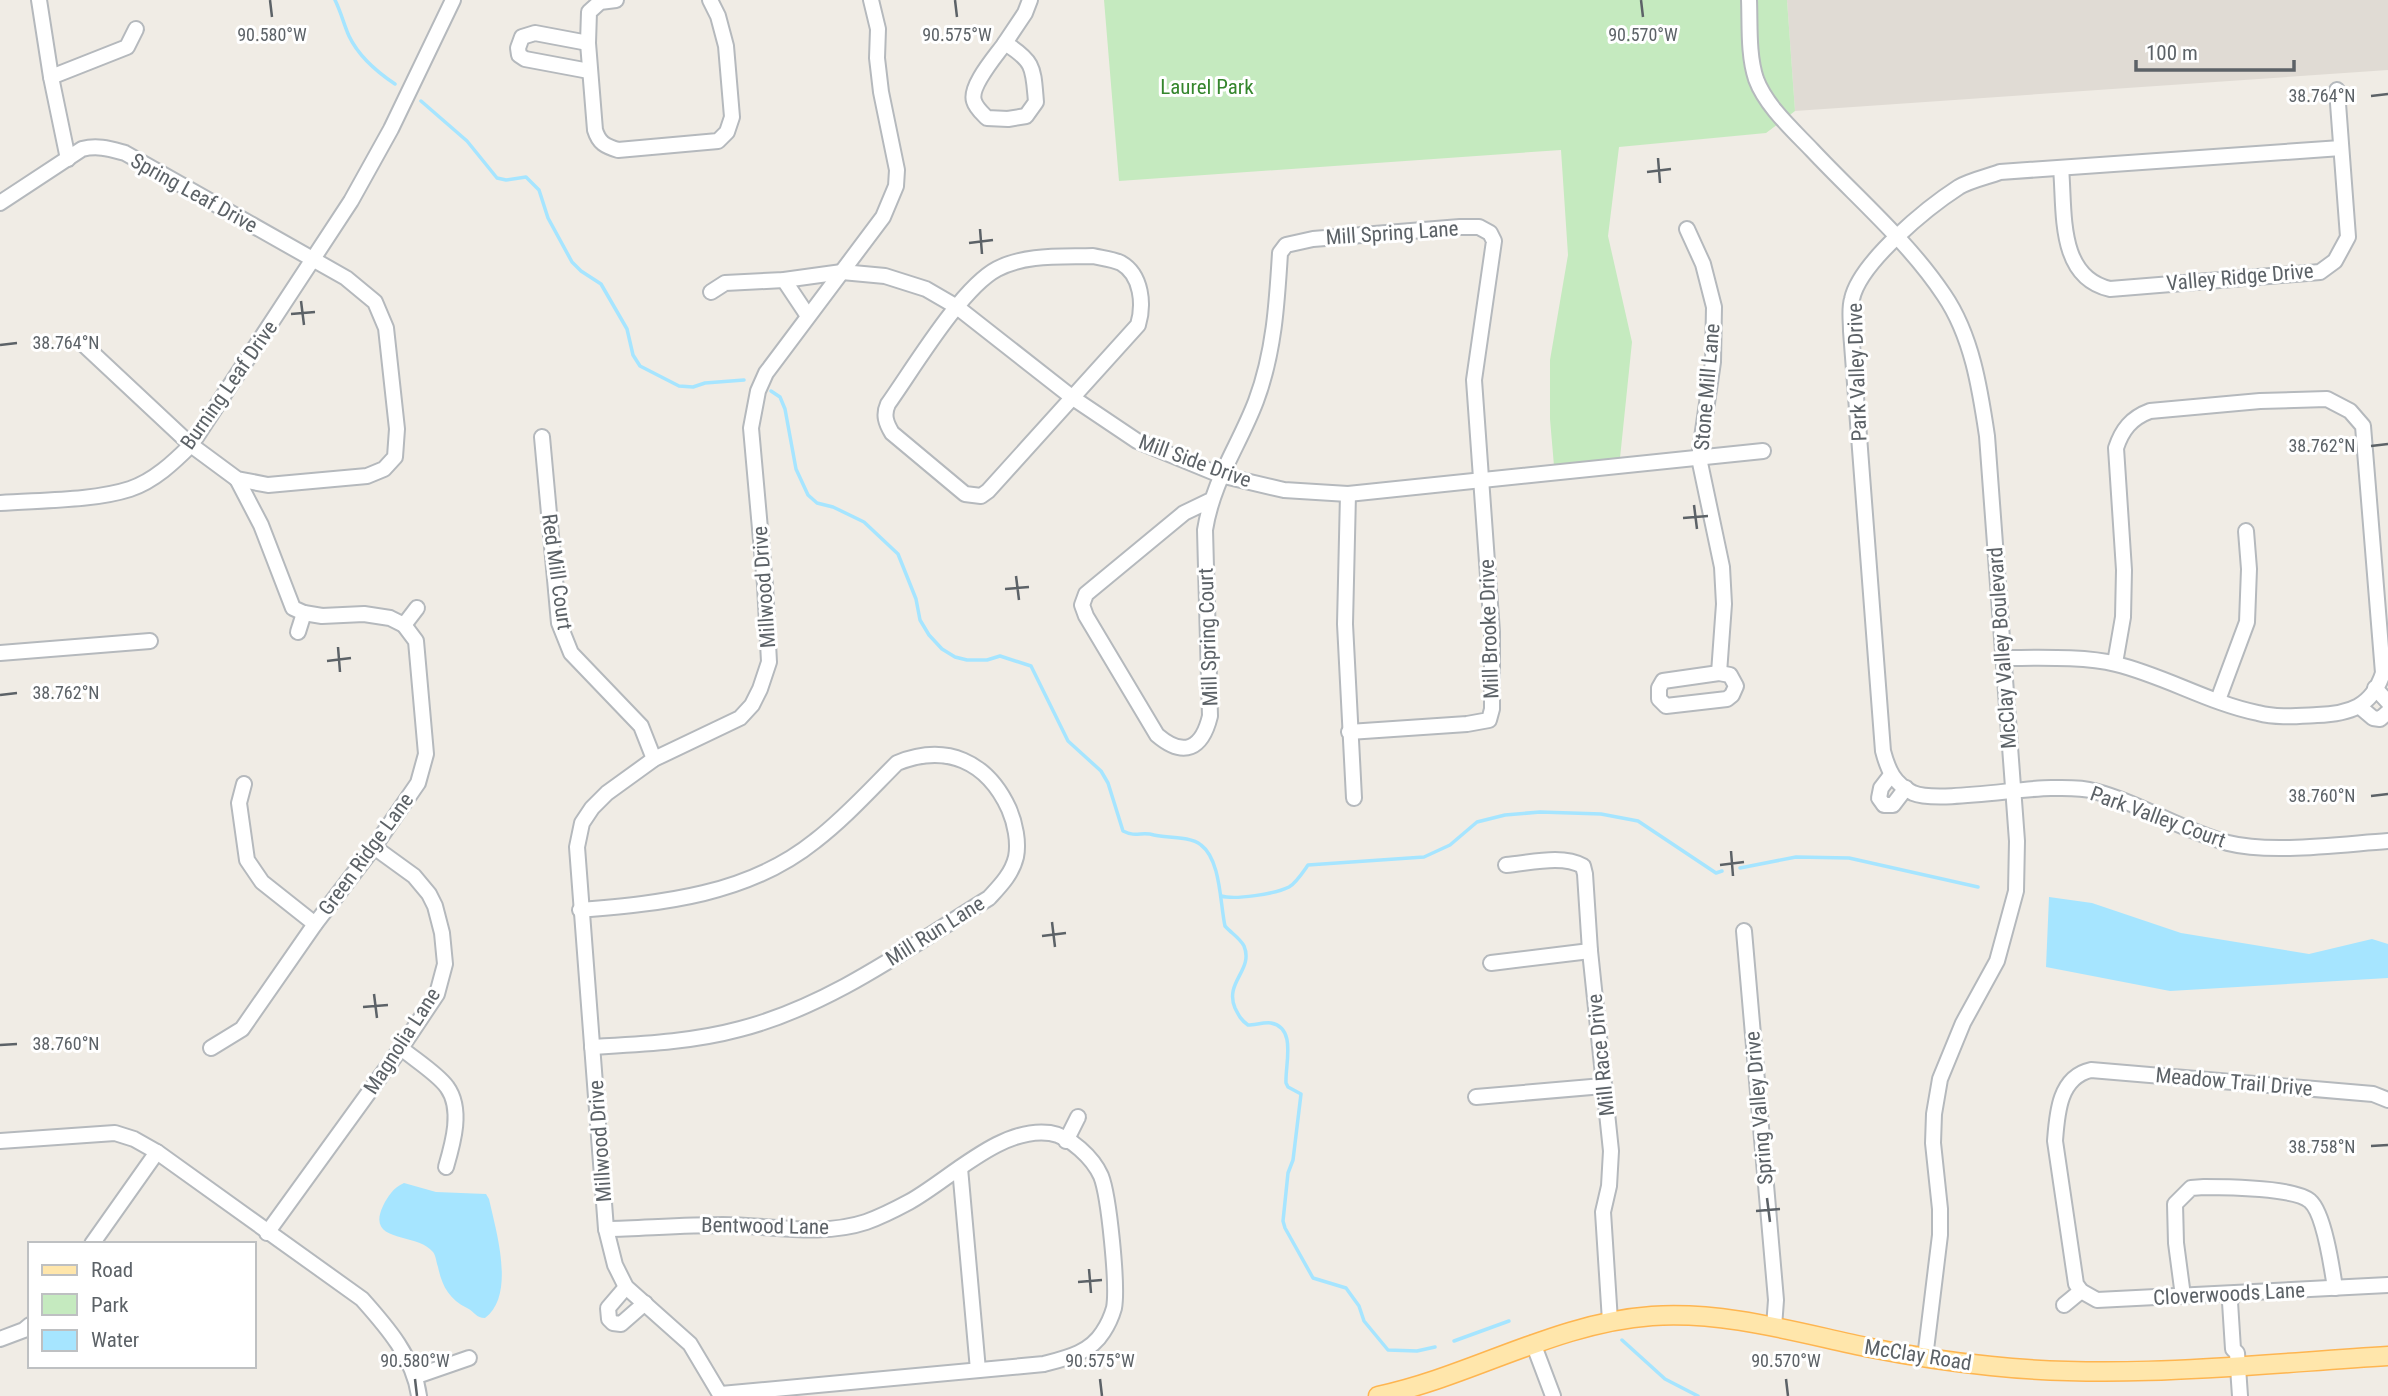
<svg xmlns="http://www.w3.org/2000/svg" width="2388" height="1396" font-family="'Roboto Condensed',sans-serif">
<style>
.education{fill:#e0dbd4}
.green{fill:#c5eabf}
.water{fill:#a6e5ff}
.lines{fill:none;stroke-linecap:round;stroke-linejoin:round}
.stream{stroke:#a6e5ff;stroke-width:3.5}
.minor-casing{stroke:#b5b9bd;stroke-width:18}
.major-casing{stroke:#feb550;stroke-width:21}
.minor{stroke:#fff;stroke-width:14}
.major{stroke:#ffe6ab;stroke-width:18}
.ticks{fill:none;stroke:#5c6267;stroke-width:2.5}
.labels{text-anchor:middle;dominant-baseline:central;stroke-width:6;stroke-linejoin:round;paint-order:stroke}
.park-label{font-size:21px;fill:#35862d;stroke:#fff}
.street-label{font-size:21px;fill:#5c6267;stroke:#fff}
.ticks-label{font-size:18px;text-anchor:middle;fill:#5c6267;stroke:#fff;stroke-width:6;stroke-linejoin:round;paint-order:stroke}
</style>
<rect width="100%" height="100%" fill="#f0ece5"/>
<!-- education -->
<path class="education" d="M1787,0H2388V70L1795,111Z"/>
<!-- green -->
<path class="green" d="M1104,0H1787L1795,111L1766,133L1619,147L1608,236L1632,342L1620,458L1554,466L1550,419V360L1568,255L1561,150L1119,181Z"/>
<!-- water -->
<g class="water">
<path d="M2049,897L2092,903L2181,933L2309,954L2372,939L2388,944V978L2170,991L2046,967Z"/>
<path d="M404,1183L436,1192L486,1194L489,1199C496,1231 516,1295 485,1318C476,1318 475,1312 467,1308C449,1299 442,1286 438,1267C436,1261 436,1256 433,1252C418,1232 365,1244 383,1206C388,1196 393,1188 404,1183Z"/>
</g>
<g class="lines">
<!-- stream -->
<g class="stream">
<path d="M335,0C341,12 344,25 349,36C358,55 377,72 395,84"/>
<path d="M421,101L467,141L497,178L506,180L526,177L539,190L548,218L572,262L581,271L601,284L627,329L633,355L640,366L679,386L693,387L705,383L744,380"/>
<path d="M771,391L780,397L785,409L796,469L808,495L817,503L833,507L864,522L898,554L916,599L920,620L929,635L942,649L955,657L967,660H987L1000,656L1031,666L1068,741L1101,771L1108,783L1123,831C1137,838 1141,831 1154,835C1167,838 1190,836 1201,845C1221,860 1220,904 1225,926C1231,933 1240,938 1244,946C1254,970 1224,982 1235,1008C1239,1016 1241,1020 1248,1025C1255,1025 1264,1022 1271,1023C1297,1028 1285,1064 1286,1083L1288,1087L1301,1094L1293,1160L1288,1173L1283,1221L1285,1228L1313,1278L1346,1288L1359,1306L1364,1321L1388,1350L1417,1351L1435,1347"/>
<path d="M1740,868L1796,857L1849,858L1978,887"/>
<path d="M1221,896C1235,900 1275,894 1289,887C1296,883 1303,872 1308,865L1424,857L1450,845L1477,822L1505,815L1540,812L1601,814L1638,821L1716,873L1722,871"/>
<path d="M1622,1340L1665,1379L1698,1396"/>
<path d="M1454,1341L1509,1321"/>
</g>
<!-- minor casing -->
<g class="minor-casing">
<g id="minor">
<path d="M39,0L51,77L68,159"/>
<path d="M616,0L600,2L589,12L588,43L595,130C599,143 605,146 618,150L718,141L727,132L732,117L726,46L718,16L710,0"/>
<path d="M1749,0C1750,25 1748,55 1756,79C1766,106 1792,129 1812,150C1856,197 1908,241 1944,295C1972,336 1980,389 1987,436L2017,841L2016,891L1997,961L1963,1023L1940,1079L1934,1114L1933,1143L1940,1209V1235L1925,1358"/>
<path d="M588,43L535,33L522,37L518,48L519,55L525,59L589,71"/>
<path d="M1005,43C1035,62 1033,68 1036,102L1026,116L1008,119L987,118C982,113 976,108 974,101C969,86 996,56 1005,43Z"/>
<path d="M1005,43L1025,13L1030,0"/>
<path d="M51,77L127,47L136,29"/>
<path d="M2341,148L2000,172C1987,177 1971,180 1959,187C1928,207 1860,262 1852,299C1849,309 1851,320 1851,331L1883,751C1888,770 1894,784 1913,793C1936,803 2020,788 2051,788C2064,788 2081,787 2094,791C2140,803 2181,830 2228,843C2271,854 2343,844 2388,841"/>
<path d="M2061,168C2065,211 2057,277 2110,289L2320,272L2335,261L2348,237L2337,90"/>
<path d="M0,203L82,149C98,145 110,149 125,153L346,278L375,302L386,328L397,429L395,457L384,469L367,476L268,485L237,479L191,445L83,344"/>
<path d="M1687,229L1703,264L1714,307L1713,362L1699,458L1722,567L1724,604L1719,673"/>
<path d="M1093,256C1102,258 1113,259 1121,263C1142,275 1144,305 1138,325L988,491L981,496L965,494L892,433C886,423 883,415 888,404C913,369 961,288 997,269C1025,254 1062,257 1093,256Z"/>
<path d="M784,280L808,316"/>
<path d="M711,292L725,283L784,280L842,272L885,276L926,289L957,307L1073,398L1137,441L1220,475L1284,490L1348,494L1763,451"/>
<path d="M542,437L559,623L571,653L641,726L654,759"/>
<path d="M1348,494L1345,624L1354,798"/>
<path d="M1211,500L1184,513L1086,594L1082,605L1086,616L1157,735C1184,758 1202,749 1210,716L1205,530C1213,480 1239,446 1256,401C1274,353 1277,303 1280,253L1286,245L1313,239L1460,227H1479L1490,233L1494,241L1474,380L1492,632V709L1489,720L1467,724L1349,732"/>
<path d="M0,503C39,500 93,501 130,489C154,481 174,462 191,445L351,201L391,129L453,0"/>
<path d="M404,625L417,608"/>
<path d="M298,632L304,613"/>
<path d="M0,653L150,641"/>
<path d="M2004,658C2037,658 2085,656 2116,664C2165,676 2209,703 2258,713C2277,718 2297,716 2317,715C2349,714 2372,707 2383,673L2363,426L2350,411L2327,399L2260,401L2150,411C2131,418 2122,430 2116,448L2124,570L2123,617L2115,663"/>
<path d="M1719,673L1730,675L1736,686L1732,695L1727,699L1666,706L1659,699V688L1663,681Z"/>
<path d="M2375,688L2388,702"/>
<path d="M2218,700L2247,622L2249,569L2246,531"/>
<path d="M2360,707L2373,718L2380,719L2388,712"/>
<path d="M1891,775L1881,788L1879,798L1884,805H1893L1906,788"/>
<path d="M244,784L239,803L247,860L262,882L315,924"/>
<path d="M1506,865C1530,863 1562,854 1583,866L1585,874L1590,951L1611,1151L1609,1186L1603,1212L1610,1321"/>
<path d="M580,910C663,903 748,895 815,841C845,818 871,789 897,763C946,743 987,761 1009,809C1015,823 1019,842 1016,857C1012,874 1000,886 989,898C911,946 830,1006 740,1029C692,1042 642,1044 592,1047"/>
<path d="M1744,931L1776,1300L1774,1327"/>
<path d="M1491,963L1590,951"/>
<path d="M211,1048L242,1029L315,924L374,847L418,783L426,754L416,641L404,625L390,618L364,614L322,616L304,613L293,608L261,525L237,479"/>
<path d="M401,1048C414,1059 438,1074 447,1087C463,1109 453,1143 446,1167"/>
<path d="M1476,1097L1603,1086"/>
<path d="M2388,1100L2373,1094L2091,1070C2059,1077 2057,1114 2055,1141L2076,1284L2081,1291L2097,1300L2388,1285"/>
<path d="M0,1141L115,1133L134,1139L157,1152L362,1299C387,1327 414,1358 419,1396"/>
<path d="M1066,1141L1078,1117"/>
<path d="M960,1168L978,1370"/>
<path d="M606,1229C645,1228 684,1225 723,1225C769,1225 821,1237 866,1222C880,1217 896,1209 909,1202C949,1180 1001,1126 1050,1133C1070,1136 1093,1158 1101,1176C1109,1196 1118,1286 1114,1308C1112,1315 1107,1326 1103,1332C1090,1353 1067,1358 1044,1364L721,1394"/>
<path d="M267,1233L401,1048L437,994L445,964L442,933L435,906L429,894L414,876L374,847"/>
<path d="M92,1244L157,1152"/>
<path d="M626,1287L608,1308L609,1319L613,1323L621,1324L645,1303"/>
<path d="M2234,1294L2230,1302L2233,1349L2237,1353L2240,1396"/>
<path d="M2183,1296L2176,1243L2175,1204L2191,1188L2204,1187C2226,1187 2296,1188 2310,1201C2324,1213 2332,1268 2335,1288"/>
<path d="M2064,1305L2081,1291"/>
<path d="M0,1339L24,1330L30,1325"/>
<path d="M1533,1343L1553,1396"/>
<path d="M417,1376L469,1358"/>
<path d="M721,1396L690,1344L626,1287L615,1265L606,1229L577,847L582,823L592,808L607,793L654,759L740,718L752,705L760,689L769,662L765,585L751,428L758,391L766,373L883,217L896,186L897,170L881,92L877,58L878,29L871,0"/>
</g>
</g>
<!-- major casing -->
<g class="major-casing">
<path id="major" d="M1378,1396C1472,1376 1555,1323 1652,1316C1727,1311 1798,1333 1871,1348C1911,1356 1951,1362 1991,1366C2123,1380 2257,1364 2388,1356"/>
</g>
<!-- minor -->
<use href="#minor" class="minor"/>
<!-- major -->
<use href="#major" class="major"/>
</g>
<!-- ticks -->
<path class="ticks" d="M270,0L272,17M955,0L957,17M1641,0L1643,17M2371,96L2388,94M1658,158L1660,183M1647,172L1671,169M980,229L982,254M969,243L993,240M301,301L304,325M291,314L315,312M0,345L17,343M2371,446L2388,444M1694,505L1697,529M1683,518L1708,516M1016,576L1019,600M1005,589L1029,587M338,647L340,672M327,661L351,658M0,695L17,693M2371,796L2388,794M1731,851L1733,876M1720,865L1744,862M1052,922L1055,947M1042,936L1066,933M374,994L377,1018M363,1007L388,1005M0,1045L17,1044M2371,1146L2388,1145M1767,1198L1770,1222M1756,1211L1780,1209M1089,1269L1091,1293M1078,1282L1102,1280M415,1379L417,1396M1100,1379L1102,1396M1786,1379L1788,1396"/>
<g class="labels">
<!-- park labels -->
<g class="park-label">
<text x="1207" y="87">Laurel Park</text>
</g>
<!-- street labels -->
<g class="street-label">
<text transform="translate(194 193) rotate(29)">Spring Leaf Drive</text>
<text transform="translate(1392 233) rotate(-4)">Mill Spring Lane</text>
<text transform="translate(2240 277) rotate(-5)">Valley Ridge Drive</text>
<text transform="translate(1857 372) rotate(-92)">Park Valley Drive</text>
<text transform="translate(229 385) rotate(-55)">Burning Leaf Drive</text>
<text transform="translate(1707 387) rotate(-85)">Stone Mill Lane</text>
<text transform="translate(1195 461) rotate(20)">Mill Side Drive</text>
<text transform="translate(557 572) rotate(82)">Red Mill Court</text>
<text transform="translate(764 587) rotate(-94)">Millwood Drive</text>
<text transform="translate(1489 629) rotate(-92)">Mill Brooke Drive</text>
<text transform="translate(1208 637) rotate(-92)">Mill Spring Court</text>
<text transform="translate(2002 648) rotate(-94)">McClay Valley Boulevard</text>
<text transform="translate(2158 817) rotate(20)">Park Valley Court</text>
<text transform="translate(366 854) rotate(-54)">Green Ridge Lane</text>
<text transform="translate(935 931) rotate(-32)">Mill Run Lane</text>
<text transform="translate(402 1041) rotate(-57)">Magnolia Lane</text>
<text transform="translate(1601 1055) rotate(-96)">Mill Race Drive</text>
<text transform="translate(2234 1082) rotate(5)">Meadow Trail Drive</text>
<text transform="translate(1759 1108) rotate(-95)">Spring Valley Drive</text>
<text transform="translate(600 1141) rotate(-94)">Millwood Drive</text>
<text transform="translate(765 1226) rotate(1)">Bentwood Lane</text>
<text transform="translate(2229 1294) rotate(-3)">Cloverwoods Lane</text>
<text transform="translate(1918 1355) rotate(9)">McClay Road</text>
</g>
</g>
<g class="ticks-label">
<text x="272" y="41">90.580°W</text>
<text x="957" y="41">90.575°W</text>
<text x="1643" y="41">90.570°W</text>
<text x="2322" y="102">38.764°N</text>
<text x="66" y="349">38.764°N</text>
<text x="2322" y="452">38.762°N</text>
<text x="66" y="699">38.762°N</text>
<text x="2322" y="802">38.760°N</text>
<text x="66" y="1050">38.760°N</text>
<text x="2322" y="1153">38.758°N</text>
<text x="415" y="1367">90.580°W</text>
<text x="1100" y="1367">90.575°W</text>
<text x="1786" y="1367">90.570°W</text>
</g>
<!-- legend -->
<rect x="28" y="1242" width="228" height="126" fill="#ffffff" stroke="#bec0c2" stroke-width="2"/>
<rect x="42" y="1265" width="35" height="10" fill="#ffe6ab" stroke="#bec0c2" stroke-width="2"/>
<text x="91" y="1277" font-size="21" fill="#5c6267">Road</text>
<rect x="42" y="1294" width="35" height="21" fill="#c5eabf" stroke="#bec0c2" stroke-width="2"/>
<text x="91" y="1312" font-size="21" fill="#5c6267">Park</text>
<rect x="42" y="1330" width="35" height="21" fill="#a6e5ff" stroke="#bec0c2" stroke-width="2"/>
<text x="91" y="1347" font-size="21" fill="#5c6267">Water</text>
<!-- scale -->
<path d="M2136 60v10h158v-10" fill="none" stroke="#5c6267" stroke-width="3.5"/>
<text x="2146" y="60" font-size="21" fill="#5c6267" stroke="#ffffff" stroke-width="5" paint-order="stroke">100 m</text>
</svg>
